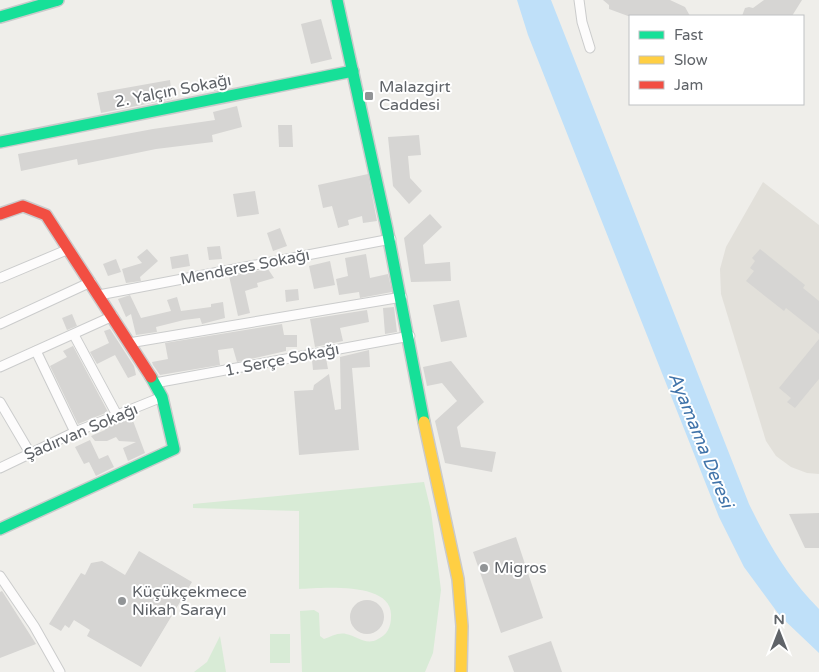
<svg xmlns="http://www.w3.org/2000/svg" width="819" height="672" font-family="'Varela Round',sans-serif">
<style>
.education{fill:#e2e0da}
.green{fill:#d8ebd6}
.water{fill:#bfe0f9}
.building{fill:#d6d5d3}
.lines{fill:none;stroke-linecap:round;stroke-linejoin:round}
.street-casing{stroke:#cbcccc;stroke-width:11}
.fast-casing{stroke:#cacacb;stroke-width:14}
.slow-casing{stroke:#cacacb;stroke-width:14}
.jam-casing{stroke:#cacacb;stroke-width:14}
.street{stroke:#fdfcfc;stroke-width:9}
.fast{stroke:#16e098;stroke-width:11}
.slow{stroke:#ffcf43;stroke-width:11}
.jam{stroke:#f24e42;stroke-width:11}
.poi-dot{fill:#919496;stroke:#fff;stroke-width:2}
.labels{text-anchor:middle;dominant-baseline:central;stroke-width:4;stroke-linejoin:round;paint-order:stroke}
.poi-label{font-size:16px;fill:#5f6368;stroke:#fff;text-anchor:start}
.street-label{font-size:16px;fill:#5f6368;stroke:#fff}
.water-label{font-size:18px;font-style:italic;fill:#4174aa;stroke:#fff}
</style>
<rect width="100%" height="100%" fill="#efeeea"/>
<!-- education -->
<path class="education" d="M763,182L819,225V474L807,473L791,467L776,456L766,441L721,294L720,269L726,247Z"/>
<!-- green -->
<g class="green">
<path d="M424,482L431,511L441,590L433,653L425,672H302L300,611L314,610L319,613L320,636L324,639C330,637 339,632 346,634C357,636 366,646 378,639C387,635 391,627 391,617C394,581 322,588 299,589V511L193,508V504Z"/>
<rect x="270" y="634" width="20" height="29"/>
<path d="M220,636L226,672H194L207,662Z"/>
</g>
<!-- water -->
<path class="water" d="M517,0H551L749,504C768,543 788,578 819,609V653L780,616L744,567L719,517L528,35Z"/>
<!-- building -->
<g class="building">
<path d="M603,0H670L685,7L690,16H628L609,9V5Z"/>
<path d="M764,0H802L792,16H742L745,8L749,7L753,8Z"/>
<path d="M321,19L332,59L311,64L301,24Z"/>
<path d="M224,76L226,88L214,91L212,78Z"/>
<path d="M170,80L172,99L101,113L97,93Z"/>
<path d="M237,106L242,127L212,135L213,142L156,149L78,165L77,159L21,171L18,154L153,129L215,120L213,112Z"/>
<path d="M278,125H292L293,147H279Z"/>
<path d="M419,135L421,155L408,156L410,178L422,191L409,204L393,186L388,137Z"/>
<path d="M368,174L377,221L363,223L362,216L348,220L349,225L338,228L332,206L323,208L318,185Z"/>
<path d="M255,191L259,214L237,217L233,194Z"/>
<path d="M430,214L442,227L423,245L425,264L450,262L451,281L411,282L404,238Z"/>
<path d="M280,228L287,246L273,251L267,233Z"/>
<path d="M220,246L222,259L209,260L207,247Z"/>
<path d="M147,249L158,261L140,277L141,281L126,283L122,269L142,263L137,257Z"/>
<path d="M760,249L805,285L803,288L819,301V334L786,308L784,311L746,281L754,271L750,268L755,261L752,258Z"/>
<path d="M188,254L190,266L172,269L170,257Z"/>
<path d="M366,254L370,278L388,274L392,292L360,298L359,292L339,295L336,279L348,276L345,258Z"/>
<path d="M116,259L121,272L108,276L103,264Z"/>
<path d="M330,261L335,285L314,289L309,266Z"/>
<path d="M268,269L274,278L257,283L258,287L245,291L250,313L238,316L229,276Z"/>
<path d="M298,289L299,300L286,302L285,290Z"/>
<path d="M130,295L141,318L171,311L167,300L177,297L181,311L211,307V304L223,302L225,318L202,324L200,318L184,320L156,327L157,332L136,335L131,314L126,317L118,299Z"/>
<path d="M459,300L467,337L441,342L433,305Z"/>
<path d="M394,307L397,332L385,334L383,308Z"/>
<path d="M367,310L369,322L340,328L343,341L315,347L310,319Z"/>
<path d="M72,314L77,326L67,330L62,318Z"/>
<path d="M282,324L284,335H297V347H286V351L237,362L233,348L218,350L220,365L160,375L153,365L152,362L168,359L165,343Z"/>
<path d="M110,329L134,366L136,375L128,378L115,355L97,364L90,352L109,343L104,331Z"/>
<path d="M819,339V379L795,408L787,402L791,398L779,388Z"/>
<path d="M73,346L108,412L78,424L50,366L67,357L63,351Z"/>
<path d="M369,350L370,367L352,368L359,450L299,455L294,391L313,390L314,385L329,374L335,410L341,409L340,357Z"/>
<path d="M326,358L328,369L313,370L312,360Z"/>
<path d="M451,361L484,402L457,427L461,447L496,452L492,472L445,463L435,421L457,401L442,383L427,386L423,367Z"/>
<path d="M132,418L145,453L128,461L123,448L136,442L119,441L116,437L107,441H95L91,436L105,430L103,427Z"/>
<path d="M90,440L99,459L108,455L114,467L96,476L89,462L84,464L75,447Z"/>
<path d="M819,513V548H805L789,514Z"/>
<path d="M516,537L543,618L501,633L473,552Z"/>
<path d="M139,551L192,582L141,667L87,636L90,630L74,620L69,628L65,625L61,631L49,624L81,573L85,575L91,563L102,561L125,575Z"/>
<path d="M2,591L36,644L0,658V592Z"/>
<circle cx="367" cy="617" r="17"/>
<path d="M551,641L562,672H514L508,656Z"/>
</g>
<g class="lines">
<!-- street casing -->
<g class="street-casing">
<g id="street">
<path d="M579,0L582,22L590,48"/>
<path d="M0,278L69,249"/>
<path d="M99,295L391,239"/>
<path d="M0,324L91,282"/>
<path d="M74,335L117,415"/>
<path d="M129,343L402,297"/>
<path d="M36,351L75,432"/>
<path d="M0,367L113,316"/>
<path d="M155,383L410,336"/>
<path d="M0,402L30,453"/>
<path d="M0,468L75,432L162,397"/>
<path d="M0,576L34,626L60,672"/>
</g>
</g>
<!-- fast casing -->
<g class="fast-casing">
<g id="fast">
<path d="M337,0L387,229L424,422"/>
<path d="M0,17L58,0"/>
<path d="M0,142L353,71"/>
<path d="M0,529L174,449L162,397L151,377"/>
</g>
</g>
<!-- slow casing -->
<g class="slow-casing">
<path id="slow" d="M424,422L458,579L462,626L461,672"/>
</g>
<!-- jam casing -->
<g class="jam-casing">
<path id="jam" d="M0,214L23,206L46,215L151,377"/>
</g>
<!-- street -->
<use href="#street" class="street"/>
<!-- fast -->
<use href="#fast" class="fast"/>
<!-- slow -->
<use href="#slow" class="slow"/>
<!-- jam -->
<use href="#jam" class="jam"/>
</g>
<!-- markers -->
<g class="poi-dot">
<rect x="364" y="91" width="10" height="10" rx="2.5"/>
<circle cx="484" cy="568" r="5"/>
<circle cx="122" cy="601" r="5"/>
</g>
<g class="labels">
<!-- poi labels -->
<g class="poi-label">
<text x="379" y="87">Malazgirt<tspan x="379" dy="18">Caddesi</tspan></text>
<text x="494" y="568">Migros</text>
<text x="132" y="592">Küçükçekmece<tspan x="132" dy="18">Nikah Sarayı</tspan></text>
</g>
<!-- street labels -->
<g class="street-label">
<text transform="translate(173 91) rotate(-11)">2. Yalçın Sokağı</text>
<text transform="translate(245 267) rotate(-11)">Menderes Sokağı</text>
<text transform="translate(282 360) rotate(-11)">1. Serçe Sokağı</text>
<text transform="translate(81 432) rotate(-23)">Şadırvan Sokağı</text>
</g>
<!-- water labels -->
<g class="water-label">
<text transform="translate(701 440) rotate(68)">Ayamama Deresi</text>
</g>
</g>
<!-- legend -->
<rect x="629" y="15" width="175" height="90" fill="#ffffff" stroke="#bfc1c3"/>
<rect x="639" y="31" width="25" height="8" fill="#16e098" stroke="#bfc1c3"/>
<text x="674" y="40" font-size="15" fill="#5f6368">Fast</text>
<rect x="639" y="56" width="25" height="8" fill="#ffcf43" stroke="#bfc1c3"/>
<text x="674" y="65" font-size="15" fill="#5f6368">Slow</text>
<rect x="639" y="81" width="25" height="8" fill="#f24e42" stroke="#bfc1c3"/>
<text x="674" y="90" font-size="15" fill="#5f6368">Jam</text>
<!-- north arrow -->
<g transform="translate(779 632)" stroke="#ffffff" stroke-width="4" paint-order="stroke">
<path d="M0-4L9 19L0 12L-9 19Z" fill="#5f6368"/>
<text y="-8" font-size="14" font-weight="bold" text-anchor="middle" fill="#5f6368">N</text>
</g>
</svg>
